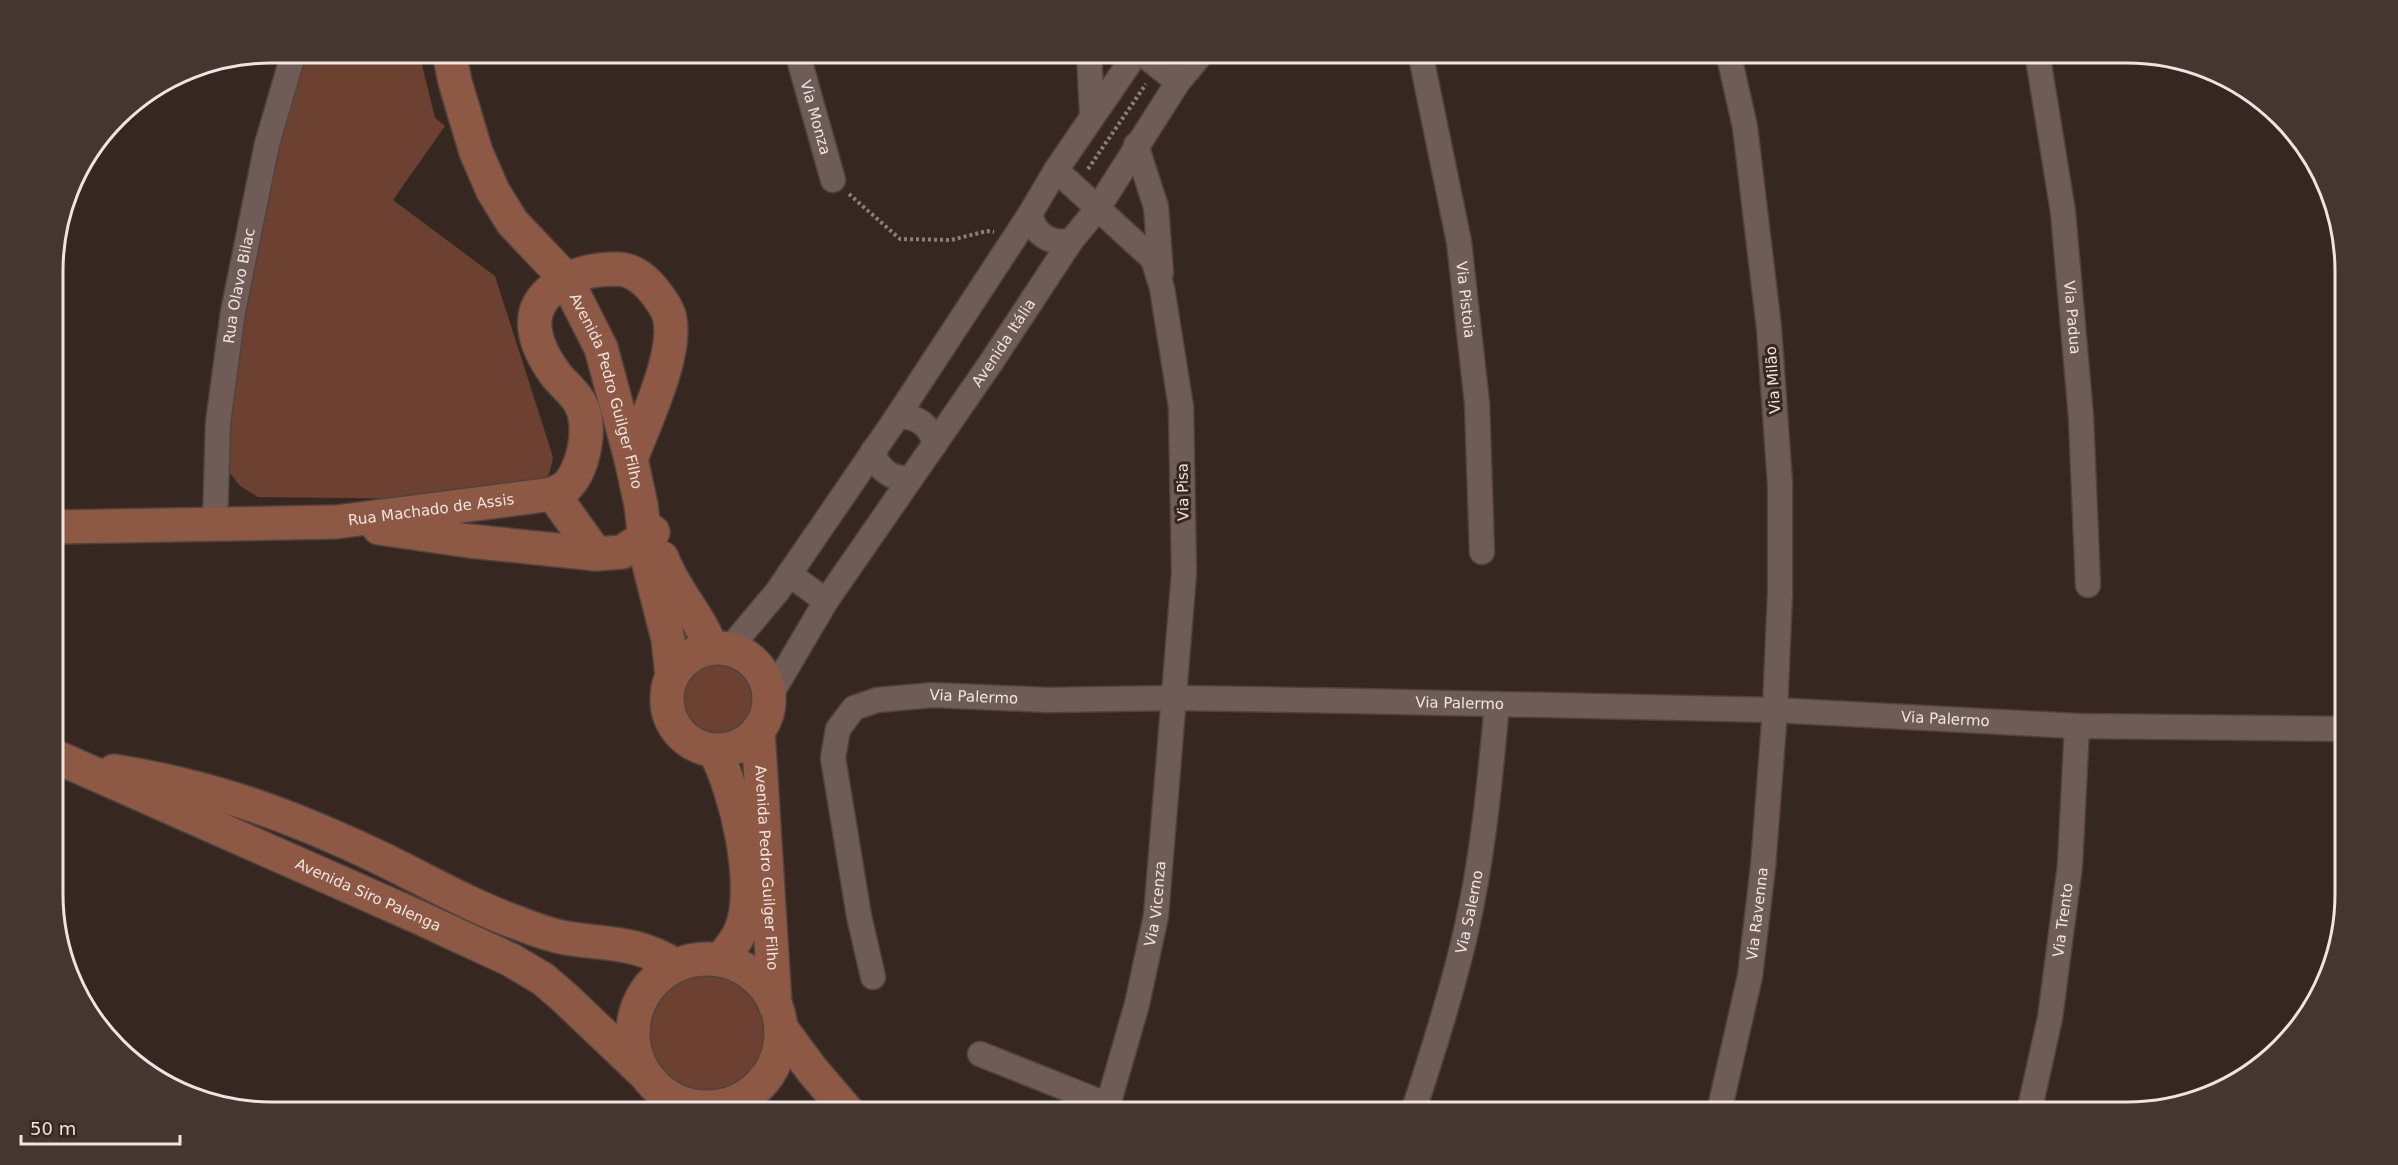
<svg xmlns="http://www.w3.org/2000/svg" width="2398" height="1165" font-family="'DejaVu Sans',sans-serif">
<style>
.green{fill:#6d4131}
.lines{fill:none;stroke-linecap:round;stroke-linejoin:round}
.street-casing{stroke:#50433e;stroke-width:27}
.secondary-casing{stroke:#50433e;stroke-width:36}
.path{stroke:#8c7e79;stroke-width:4;stroke-dasharray:3 3;stroke-linecap:butt}
.street{stroke:#6f5c56;stroke-width:24}
.secondary{stroke:#8e5944;stroke-width:33}
.labels{text-anchor:middle;dominant-baseline:central;stroke-width:6;stroke-linejoin:round;paint-order:stroke}
.street-label{font-size:15px;fill:#f0e4e1;stroke:#372721}
.rim{fill:none;stroke:#f0e4e1;stroke-width:3}
</style>
<rect width="100%" height="100%" fill="#372721"/>
<!-- green -->
<g class="green">
<path d="M305,53H419L435,118L445,126L393,200L495,276L553,457C548,490 536,493 506,500L258,497L240,486L225,467L246,278L273,162Z"/>
<circle cx="718" cy="699" r="41"/>
<circle cx="707" cy="1033" r="62"/>
</g>
<g class="lines">
<!-- street casing -->
<g class="street-casing">
<g id="street">
<path id="s1" d="M797,52L833,180"/>
<path d="M1089,52L1092,114"/>
<path d="M1140,52L1178,82"/>
<path id="s2" d="M1420,52L1459,242L1477,403L1482,552"/>
<path id="s3" d="M2037,52L2063,212L2081,417L2088,585"/>
<path d="M1136,145L1156,207L1161,273"/>
<path d="M1030,214C1035,235 1049,244 1071,241"/>
<path d="M897,417C917,415 930,425 935,444"/>
<path d="M873,451C878,470 891,480 911,478"/>
<path id="s4" d="M215,524L218,423L233,312L267,144L294,52"/>
<path d="M789,574L826,601"/>
<path d="M729,649L777,592L897,417L1030,214L1056,170L1137,52"/>
<path id="s5" d="M769,698L826,601L990,364L1071,241L1098,208L1178,82L1203,52"/>
<path id="s6" d="M873,977L859,916L833,758L838,729L854,708L877,700L933,695L1048,700L1176,698L1357,701L1775,710L2077,726L2345,729"/>
<path id="s7" d="M980,1054L1108,1105L1137,1004L1156,916L1184,573L1181,407L1162,288L1153,259L1056,170"/>
<path id="s8" d="M1413,1112C1433,1052 1452,993 1466,931C1483,857 1490,780 1497,704"/>
<path id="s9" d="M1719,1112L1750,976L1763,867L1775,710L1780,593V484L1769,328L1745,127L1728,52"/>
<path id="s10" d="M2029,1112L2050,1018L2070,865L2077,726"/>
</g>
</g>
<!-- secondary casing -->
<g class="secondary-casing">
<g id="secondary">
<path id="s11" d="M449,52L455,82L476,152L493,191L512,222L566,279L601,348L631,459L641,505L647,557L668,639L672,676"/>
<path d="M553,494L596,554"/>
<path id="s12" d="M54,527L336,522L553,494C556,492 561,490 565,488C584,471 593,425 580,403C574,392 564,385 556,375C536,348 521,312 554,288C573,273 594,269 618,269C636,270 648,282 658,296C663,303 669,311 670,320C677,356 644,424 631,459"/>
<path d="M379,528L469,541L596,554L622,552L653,532"/>
<path d="M662,558C674,591 700,616 711,648"/>
<circle cx="718" cy="699" r="51"/>
<path id="s13" d="M758,730L775,1005"/>
<path d="M714,750C736,790 759,886 741,930C736,942 728,951 720,960"/>
<path id="s14" d="M61,759L416,916L511,960L543,979L565,998L646,1075"/>
<path d="M114,771C210,786 290,815 378,857C424,879 470,906 518,923C533,929 549,935 566,938C608,945 636,941 675,965"/>
<circle cx="707" cy="1033" r="74"/>
<path d="M781,1028L812,1070L848,1112"/>
</g>
</g>
<!-- path -->
<g class="path">
<path d="M1088,169L1146,84"/>
<path d="M849,194L900,239L951,240L987,231L994,232"/>
</g>
<!-- street -->
<use href="#street" class="street"/>
<!-- secondary -->
<use href="#secondary" class="secondary"/>
</g>
<g class="labels">
<!-- street labels -->
<g class="street-label">
<text stroke="none"><textPath href="#s1" startOffset="68">Via Monza</textPath></text>
<text stroke="none"><textPath href="#s4" startOffset="240">Rua Olavo Bilac</textPath></text>
<text stroke="none"><textPath href="#s2" startOffset="252">Via Pistoia</textPath></text>
<text stroke="none"><textPath href="#s3" startOffset="268">Via Padua</textPath></text>
<text stroke="none"><textPath href="#s5" startOffset="426">Avenida Itália</textPath></text>
<text transform="translate(1773 380) rotate(-94)">Via Milão</text>
<text stroke="none"><textPath href="#s11" startOffset="381">Avenida Pedro Guilger Filho</textPath></text>
<text transform="translate(1183 492) rotate(-91)">Via Pisa</text>
<text stroke="none"><textPath href="#s12" startOffset="378">Rua Machado de Assis</textPath></text>
<text stroke="none"><textPath href="#s6" startOffset="400">Via Palermo</textPath></text>
<text stroke="none"><textPath href="#s6" startOffset="886">Via Palermo</textPath></text>
<text stroke="none"><textPath href="#s6" startOffset="1372">Via Palermo</textPath></text>
<text stroke="none"><textPath href="#s13" startOffset="138">Avenida Pedro Guilger Filho</textPath></text>
<text stroke="none"><textPath href="#s14" startOffset="336">Avenida Siro Palenga</textPath></text>
<text stroke="none"><textPath href="#s7" startOffset="345">Via Vicenza</textPath></text>
<text stroke="none"><textPath href="#s8" startOffset="208">Via Salerno</textPath></text>
<text stroke="none"><textPath href="#s9" startOffset="202">Via Ravenna</textPath></text>
<text stroke="none"><textPath href="#s10" startOffset="195">Via Trento</textPath></text>
</g>
</g>
<!-- crop -->
<path d="M0 0H2398V1165H0ZM271 63H2127A208 208 0 0 1 2335 271V894A208 208 0 0 1 2127 1102H271A208 208 0 0 1 63 894V271A208 208 0 0 1 271 63Z" fill="#463630" fill-rule="evenodd"/>
<path class="rim" d="M271 63H2127A208 208 0 0 1 2335 271V894A208 208 0 0 1 2127 1102H271A208 208 0 0 1 63 894V271A208 208 0 0 1 271 63Z"/>
<!-- scale -->
<path d="M21 1135v9h159v-9" fill="none" stroke="#f0e4e1" stroke-width="3"/>
<text x="30" y="1135" font-size="18" fill="#f0e4e1" stroke="#372721" stroke-width="4.5" paint-order="stroke">50 m</text>
</svg>
